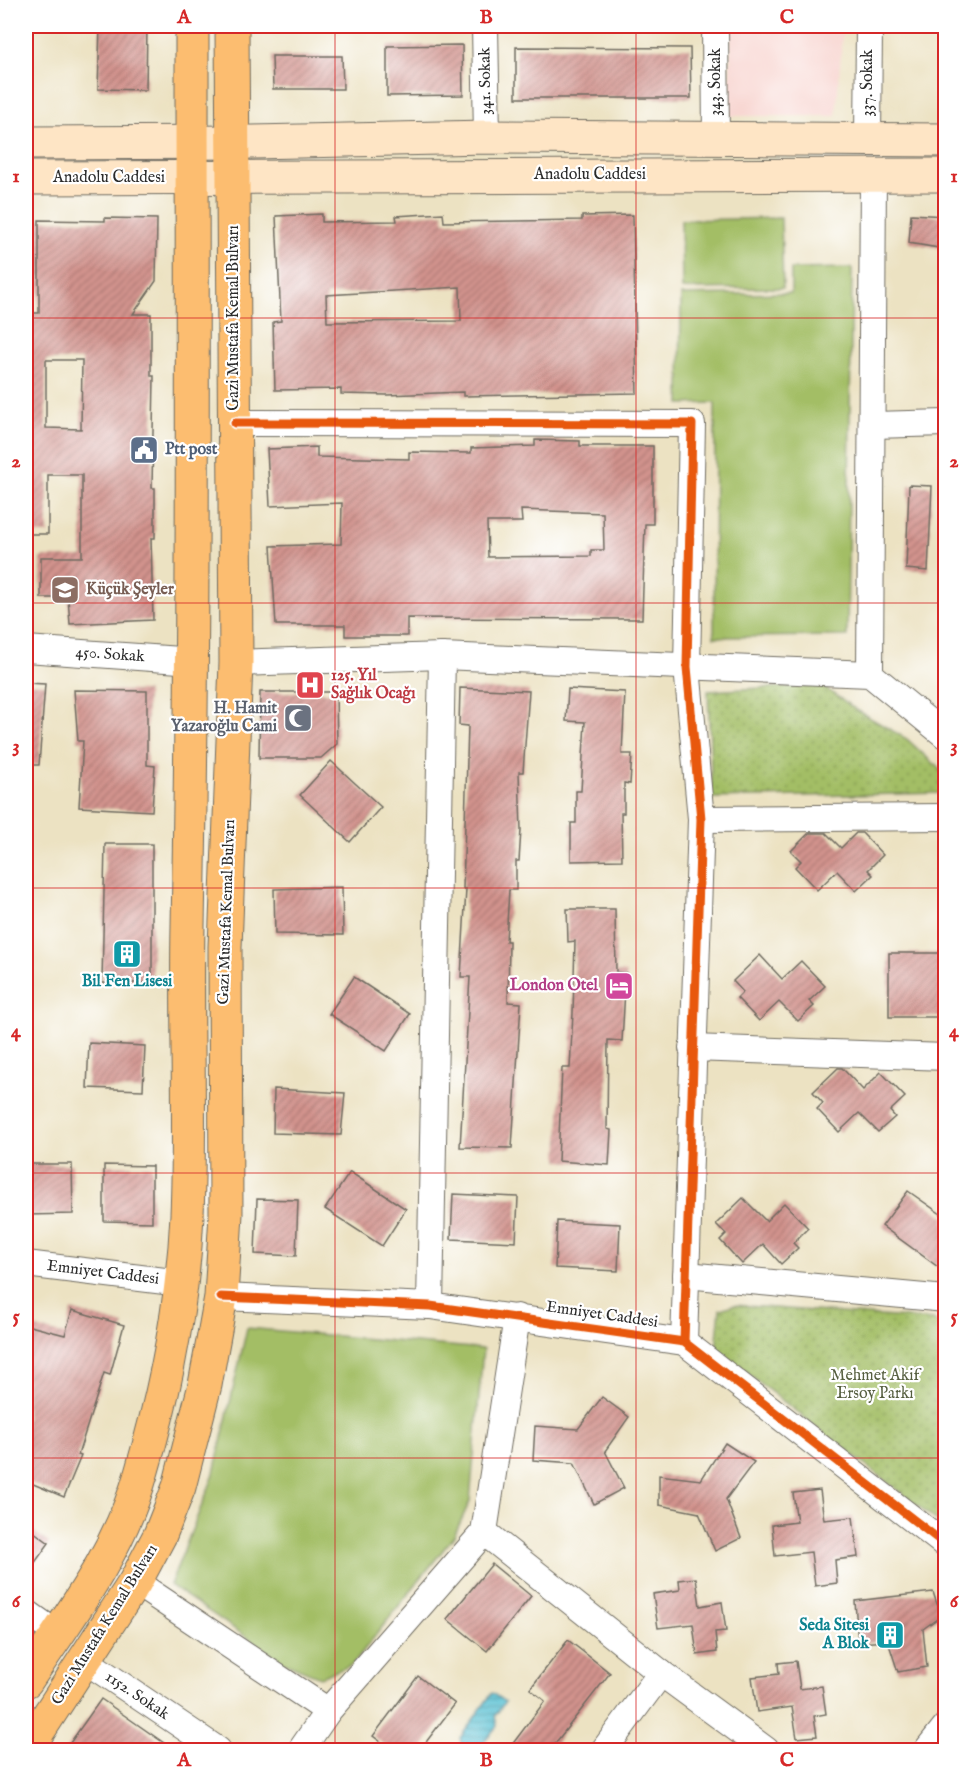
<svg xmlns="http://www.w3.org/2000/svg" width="971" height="1776" font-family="'IM FELL English',serif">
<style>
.built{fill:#f7d0cb}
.green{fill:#a3be65;stroke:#677448;stroke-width:1.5}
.park{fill:url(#park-dots);stroke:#677448;stroke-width:1.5}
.water{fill:url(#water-rules);stroke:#40767e;stroke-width:1.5}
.building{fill:url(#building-hatch);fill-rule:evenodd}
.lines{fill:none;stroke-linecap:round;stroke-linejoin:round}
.street-casing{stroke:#6f6b60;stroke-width:28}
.secondary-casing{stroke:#6f6b60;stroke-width:35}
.primary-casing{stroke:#6f6b60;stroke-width:35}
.street{stroke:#fff;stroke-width:26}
.secondary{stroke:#fee5c5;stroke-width:33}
.primary{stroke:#fcbd6f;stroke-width:33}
.cycleway-casing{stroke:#fff;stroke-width:13}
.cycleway{stroke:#e8590c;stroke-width:9}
.grid{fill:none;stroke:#d62828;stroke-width:1.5;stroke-opacity:0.55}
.labels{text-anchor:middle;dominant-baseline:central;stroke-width:4.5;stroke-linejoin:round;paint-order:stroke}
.street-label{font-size:16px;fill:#2b2b2b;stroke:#fff}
.service-label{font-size:16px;font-weight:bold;fill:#4e5e75;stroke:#fff;text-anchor:start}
.education-label{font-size:16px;font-weight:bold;fill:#785e54;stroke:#fff;text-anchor:start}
.health-label{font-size:16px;font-weight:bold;fill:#be3a42;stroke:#fff;text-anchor:start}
.worship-label{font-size:16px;font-weight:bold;fill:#5b616d;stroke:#fff;text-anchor:end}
.culture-label{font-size:16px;font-weight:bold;fill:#0d838f;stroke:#fff}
.hotel-label{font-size:16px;font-weight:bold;fill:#b23c85;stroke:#fff;text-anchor:end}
.park-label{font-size:16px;fill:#555e3f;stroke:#fff}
.neatline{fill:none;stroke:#d62828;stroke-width:2}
.grid-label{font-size:20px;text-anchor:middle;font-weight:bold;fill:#d62828}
</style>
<defs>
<pattern id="park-dots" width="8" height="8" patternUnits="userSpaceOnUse" patternTransform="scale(1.5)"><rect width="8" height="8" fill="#a3be65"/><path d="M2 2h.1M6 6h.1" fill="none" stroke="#859b53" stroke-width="1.8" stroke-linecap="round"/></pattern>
<pattern id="water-rules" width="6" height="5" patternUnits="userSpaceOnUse" patternTransform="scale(1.5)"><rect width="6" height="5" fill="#56c0d2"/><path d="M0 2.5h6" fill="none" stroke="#479cab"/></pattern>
<pattern id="building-hatch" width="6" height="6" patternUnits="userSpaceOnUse" patternTransform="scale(1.5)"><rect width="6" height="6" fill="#d2938d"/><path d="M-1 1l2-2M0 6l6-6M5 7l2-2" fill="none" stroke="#ab7873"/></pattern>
</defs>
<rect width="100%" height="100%" fill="#fff"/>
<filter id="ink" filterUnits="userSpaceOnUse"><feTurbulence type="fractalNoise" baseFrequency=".0167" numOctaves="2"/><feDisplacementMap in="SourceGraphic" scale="12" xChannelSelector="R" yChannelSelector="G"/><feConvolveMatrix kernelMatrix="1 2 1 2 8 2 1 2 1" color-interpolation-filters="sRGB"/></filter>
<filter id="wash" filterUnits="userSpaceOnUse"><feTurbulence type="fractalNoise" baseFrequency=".008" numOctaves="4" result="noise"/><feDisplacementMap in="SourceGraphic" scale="24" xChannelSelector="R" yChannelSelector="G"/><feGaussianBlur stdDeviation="1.35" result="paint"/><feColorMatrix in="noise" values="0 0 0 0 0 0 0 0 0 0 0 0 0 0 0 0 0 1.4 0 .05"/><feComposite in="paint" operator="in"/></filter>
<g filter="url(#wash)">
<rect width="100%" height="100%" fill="#ece2c2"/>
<!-- built -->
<path class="built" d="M731,26H843L836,116H729Z"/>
<!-- green -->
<g class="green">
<path d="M781,218L783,288L682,289L681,220Z"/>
<path d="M852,268L847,636L714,637L715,403L680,404L681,295L791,293V269Z"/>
<path d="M247,1328L483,1349L470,1501L454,1536L352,1665L320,1677L283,1662L170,1585L213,1477Z"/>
</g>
<!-- park -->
<g class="park">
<path d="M821,685L858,711L907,739L945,774V793L712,798L708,691Z"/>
<path d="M734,1305L933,1320L945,1329V1527L716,1349L720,1309Z"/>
</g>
<!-- water -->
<path class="water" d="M492,1693L505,1702L495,1716L497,1726L477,1750H458L462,1746L460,1738Z"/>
<g id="blocks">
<!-- building -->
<g class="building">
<path d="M100,26H147L146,90L98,89Z"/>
<path d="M462,45L463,95L387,96V46Z"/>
<path d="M516,47L690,48L691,98H516Z"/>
<path d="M272,56H342L343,89H273Z"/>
<path d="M443,213L444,222L582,220V216L633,215L637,393L463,396V392L387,395L341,394V389L275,390L273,322L281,321L276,216L322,214V222L397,221L396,216ZM460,287L461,321L327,322L326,295Z"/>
<path d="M911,214L945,216V249L909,243Z"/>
<path d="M105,218L157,219L156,281L133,314H151V376H154L152,488H155V538H151L153,620L70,624L68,598H41V557H82V475H48V534H26V313H39V220L105,221ZM46,360H82L81,429L46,428Z"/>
<path d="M535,440L580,441V446H653V524H645L642,619L407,618V636H345V625H276L271,546L341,544L342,503L270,506L267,449L317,447V457L409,459V452L471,453V448L535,446ZM521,510L603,513L604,550H591V556L488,557L487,522H522Z"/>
<path d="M909,485L932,486L928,571L906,569Z"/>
<path d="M26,683L45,684L39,765H26Z"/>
<path d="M460,688L529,691L523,772H519L521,830L519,861H516V890H509L506,941H509L508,1002L521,1003L512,1148L460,1147L470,977H461L466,889H463L464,857L468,726L459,725Z"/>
<path d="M568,689L625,692L622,754H632L630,784L624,783V813H621L622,860L571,861V823H576V791H581L585,722L566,721Z"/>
<path d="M74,690L147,691V765L155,766L152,811L79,807L83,741H78Z"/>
<path d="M260,692H336L337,744L321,758H259Z"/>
<path d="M331,761L381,807L350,842L300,795Z"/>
<path d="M809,833H826L841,848L856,833H862L883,855L868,870L873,875L856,891L837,871L817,890L795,867L801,861L791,851Z"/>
<path d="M105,844H152V983H102Z"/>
<path d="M342,887L343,935L275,934L274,889Z"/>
<path d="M567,909H615L616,972L626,973L622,1041L608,1040L607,1129L611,1130L609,1165L558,1161L562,1068H570L573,1013L575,941L568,942Z"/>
<rect x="889" y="953" width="56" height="64"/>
<path d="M760,955L782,979L801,961L825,986L809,1001L814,1006L798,1021L779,1002L759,1021L737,998L743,992L733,981Z"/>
<path d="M354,977L410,1014L386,1051L329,1014Z"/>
<path d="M89,1043L145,1046L143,1090L87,1088Z"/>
<path d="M838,1068H842L863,1090L881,1072L905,1097L890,1111L895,1117L878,1132L859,1113L839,1132L817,1109L823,1103L813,1092Z"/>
<path d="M274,1089L345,1093L341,1135L273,1133Z"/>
<path d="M26,1164H72L73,1214L26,1215Z"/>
<path d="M104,1165L152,1166V1222L104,1221Z"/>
<path d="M350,1172L406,1209L382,1246L325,1209Z"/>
<path d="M908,1191L945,1217V1272L882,1226Z"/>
<path d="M453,1194L518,1197L516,1242L451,1239Z"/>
<path d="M743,1198L766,1221L784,1203L808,1228L793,1243L798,1248L781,1264L763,1244L742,1264L720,1240L726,1234L716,1224Z"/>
<path d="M257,1199L298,1200L296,1256L255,1254Z"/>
<path d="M557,1221L620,1224L618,1271L555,1268Z"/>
<path d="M72,1310L124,1325L110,1375L104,1373L78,1455L81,1456L64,1497L26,1481V1325L65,1335Z"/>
<path d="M602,1397L629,1417L605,1451L624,1488L594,1504L574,1463L533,1460L535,1426L578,1429Z"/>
<path d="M725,1443L754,1462L726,1499L741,1538L715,1551L699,1513L659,1505V1475L701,1480Z"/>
<path d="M820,1490L824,1520L853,1517L858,1557L835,1560L837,1583L815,1586L811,1552L775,1556L772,1525L797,1522L793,1493Z"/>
<path d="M26,1526L49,1543L26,1575Z"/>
<path d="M492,1564L531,1596L487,1651L447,1619Z"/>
<path d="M696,1578L700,1606L722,1602L726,1631L715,1632L717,1652L697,1655L693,1624L658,1628L653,1594L680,1590L679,1580Z"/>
<path d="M933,1592L941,1616L923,1629L927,1667L898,1672L888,1641L858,1643L855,1601Z"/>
<path d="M568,1640L610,1673L550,1750H508L545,1701L530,1689Z"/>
<path d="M796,1661L800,1689L822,1686L826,1714L814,1716L817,1736L797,1738L792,1707L757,1712L752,1677L779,1674L778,1663Z"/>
<path d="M418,1676L455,1704L420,1750H392L373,1736Z"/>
<path d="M101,1699L174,1750H65Z"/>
</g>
</g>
</g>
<g filter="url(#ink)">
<use href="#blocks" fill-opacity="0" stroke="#6f6b60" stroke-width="1.5"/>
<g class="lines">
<!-- street casing -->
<g class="street-casing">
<g id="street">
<path d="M485,26L487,137"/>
<path d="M715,26L716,138"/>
<path d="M868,140L869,26"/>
<path d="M235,423L692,424L687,667L701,819L684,1342"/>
<path d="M873,425L946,423"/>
<path d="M26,649L194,661"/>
<path d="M236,663L442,656L870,674L946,736"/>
<path d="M870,674L873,173"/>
<path d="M701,819L946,817"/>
<path d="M692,1048L946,1057"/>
<path d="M26,1264L181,1283"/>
<path d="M686,1275L946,1299"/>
<path d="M221,1297L430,1306L684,1342L946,1545"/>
<path d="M430,1306L442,656"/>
<path d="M484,1532L661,1673L766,1750"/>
<path d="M135,1582L328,1711"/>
<path d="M26,1612L57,1634"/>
<path d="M86,1661L218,1750"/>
<path d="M301,1750L328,1711L484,1532L517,1317"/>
<path d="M604,1750L661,1673"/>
<path d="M927,1750L946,1726"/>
</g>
</g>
<!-- secondary casing -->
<g class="secondary-casing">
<g id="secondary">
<path d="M26,143L253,142L487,137L946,140"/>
<path d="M26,178L946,175"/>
</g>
</g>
<!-- primary casing -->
<g class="primary-casing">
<g id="primary">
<path d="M26,1681C70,1615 119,1552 141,1474C165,1392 183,1301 187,1215C191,1119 186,1023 188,926C194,626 192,326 192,26"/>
<path d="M26,1750L135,1582L160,1535L179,1487L205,1385L221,1297L226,1214L225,947L236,663L232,26"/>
</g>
</g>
<!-- street -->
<use href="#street" class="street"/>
<!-- secondary -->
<use href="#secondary" class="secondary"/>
<!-- primary -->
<use href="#primary" class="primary"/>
<!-- cycleway casing -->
<g class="cycleway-casing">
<g id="cycleway">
<path d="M235,423L692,424L687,667L701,819L684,1342"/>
<path d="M221,1297L430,1306L684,1342L946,1545"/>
</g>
</g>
<!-- cycleway -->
<use href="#cycleway" class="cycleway"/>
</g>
</g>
<!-- grid -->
<path class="grid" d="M335,26V1750M636,26V1750M26,318H946M26,603H946M26,888H946M26,1173H946M26,1458H946"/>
<!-- icons -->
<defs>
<g id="civic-square" transform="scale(1.5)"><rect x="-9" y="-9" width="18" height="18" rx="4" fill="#5c6f8a" stroke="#fff"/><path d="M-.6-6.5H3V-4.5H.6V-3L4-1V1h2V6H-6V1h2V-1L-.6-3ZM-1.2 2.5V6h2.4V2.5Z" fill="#fff"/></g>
<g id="school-square" transform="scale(1.5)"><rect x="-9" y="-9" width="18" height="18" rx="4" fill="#8d6e63" stroke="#fff"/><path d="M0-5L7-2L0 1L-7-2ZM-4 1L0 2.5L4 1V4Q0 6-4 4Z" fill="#fff"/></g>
<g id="hospital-square" transform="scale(1.5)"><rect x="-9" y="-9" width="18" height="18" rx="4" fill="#e0444e" stroke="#fff"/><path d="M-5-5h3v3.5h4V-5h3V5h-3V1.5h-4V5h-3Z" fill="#fff"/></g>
<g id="mosque-square" transform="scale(1.5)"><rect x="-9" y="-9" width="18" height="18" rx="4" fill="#6b7280" stroke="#fff"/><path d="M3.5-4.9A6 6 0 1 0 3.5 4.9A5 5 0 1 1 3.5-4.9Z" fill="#fff"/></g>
<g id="building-square" transform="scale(1.5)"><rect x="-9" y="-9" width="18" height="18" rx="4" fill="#0f9aa8" stroke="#fff"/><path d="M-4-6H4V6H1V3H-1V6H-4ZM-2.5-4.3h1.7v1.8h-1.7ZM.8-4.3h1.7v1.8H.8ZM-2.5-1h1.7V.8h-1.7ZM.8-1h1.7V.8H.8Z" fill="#fff"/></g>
<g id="hotel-square" transform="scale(1.5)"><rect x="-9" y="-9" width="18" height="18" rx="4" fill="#d1479c" stroke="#fff"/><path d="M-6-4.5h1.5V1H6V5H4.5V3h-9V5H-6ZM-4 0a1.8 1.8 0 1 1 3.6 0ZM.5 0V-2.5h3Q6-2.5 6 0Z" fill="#fff"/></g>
</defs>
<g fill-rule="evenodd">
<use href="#civic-square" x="144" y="450"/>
<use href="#school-square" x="65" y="590"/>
<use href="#hospital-square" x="310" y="685"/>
<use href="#mosque-square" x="298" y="718"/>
<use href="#building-square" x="127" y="954"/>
<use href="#hotel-square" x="619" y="986"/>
<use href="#building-square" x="890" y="1635"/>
</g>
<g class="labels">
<!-- street labels -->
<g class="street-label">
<text transform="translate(486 81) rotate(-91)">341. Sokak</text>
<text transform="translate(716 82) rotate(-90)">343. Sokak</text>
<text transform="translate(868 83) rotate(-90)">337. Sokak</text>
<text x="590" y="175">Anadolu Caddesi</text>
<text x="109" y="178">Anadolu Caddesi</text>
<text transform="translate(234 318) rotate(-90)">Gazi Mustafa Kemal Bulvarı</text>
<text transform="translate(110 655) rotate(4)">450. Sokak</text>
<text transform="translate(227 912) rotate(-88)">Gazi Mustafa Kemal Bulvarı</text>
<text transform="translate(103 1273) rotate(7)">Emniyet Caddesi</text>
<text transform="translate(602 1315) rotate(8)">Emniyet Caddesi</text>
<text transform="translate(105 1625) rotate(-58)">Gazi Mustafa Kemal Bulvarı</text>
<text transform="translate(137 1696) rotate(34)">1152. Sokak</text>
</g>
<!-- service labels -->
<g class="service-label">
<text x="165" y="450">Ptt post</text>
</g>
<!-- education labels -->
<g class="education-label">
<text x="86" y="590">Küçük Şeyler</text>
</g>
<!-- health labels -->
<g class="health-label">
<text x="331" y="676">125. Yıl<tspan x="331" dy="18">Sağlık Ocağı</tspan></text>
</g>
<!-- worship labels -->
<g class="worship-label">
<text x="277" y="709">H. Hamit<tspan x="277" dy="18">Yazaroğlu Cami</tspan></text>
</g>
<!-- culture labels -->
<g class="culture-label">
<text x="127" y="982">Bil Fen Lisesi</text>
<text x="869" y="1626" text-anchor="end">Seda Sitesi<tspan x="869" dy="18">A Blok</tspan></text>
</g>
<!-- hotel labels -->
<g class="hotel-label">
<text x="598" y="986">London Otel</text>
</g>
<!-- park labels -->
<g class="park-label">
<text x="875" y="1376">Mehmet Akif<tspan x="875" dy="18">Ersoy Parkı</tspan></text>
</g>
</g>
<!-- margin -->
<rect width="971" height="1776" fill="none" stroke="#fff" stroke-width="66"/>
<rect x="33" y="33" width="905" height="1710" class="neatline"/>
<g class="grid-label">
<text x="184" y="23">A</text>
<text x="486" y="23">B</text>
<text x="787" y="23">C</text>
<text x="16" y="182">1</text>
<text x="954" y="182">1</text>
<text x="16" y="467">2</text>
<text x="954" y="467">2</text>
<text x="16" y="752">3</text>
<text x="954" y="752">3</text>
<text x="16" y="1037">4</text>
<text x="954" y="1037">4</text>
<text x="16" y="1322">5</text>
<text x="954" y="1322">5</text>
<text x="16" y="1607">6</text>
<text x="954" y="1607">6</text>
<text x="184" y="1766">A</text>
<text x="486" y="1766">B</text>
<text x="787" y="1766">C</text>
</g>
</svg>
